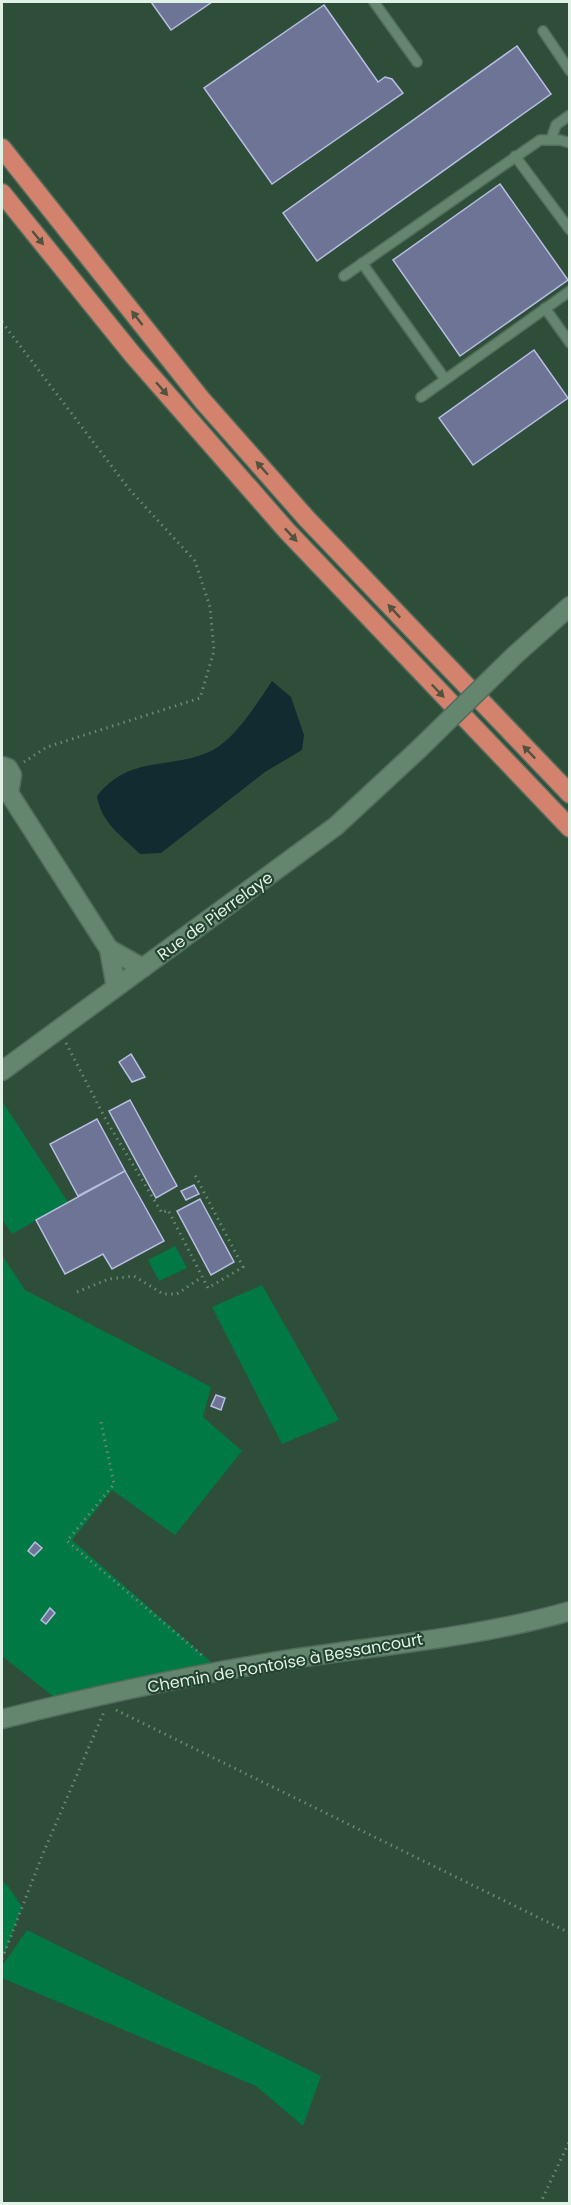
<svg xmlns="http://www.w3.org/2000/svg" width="571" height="2205" font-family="Poppins,sans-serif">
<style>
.green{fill:#007944}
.water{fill:#122b31}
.building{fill:#6e7495;stroke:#b6bee1;stroke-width:1.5}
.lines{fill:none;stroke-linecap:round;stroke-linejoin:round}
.service-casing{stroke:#526c5c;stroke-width:12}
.minor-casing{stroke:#526c5c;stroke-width:21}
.secondary-casing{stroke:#526c5c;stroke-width:21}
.motorway-casing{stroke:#526c5c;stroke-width:21}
.path{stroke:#6b8674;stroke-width:3;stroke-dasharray:1.5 4.5;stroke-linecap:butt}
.service{stroke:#64856e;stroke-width:9}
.minor{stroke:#64856e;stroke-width:18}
.secondary{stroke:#64856e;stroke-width:18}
.motorway{stroke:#d2826d;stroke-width:18}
.secondary-bridge-casing{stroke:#526c5c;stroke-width:21;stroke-linecap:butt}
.secondary-bridge{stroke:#64856e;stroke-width:18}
.oneway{fill:#50533f}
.labels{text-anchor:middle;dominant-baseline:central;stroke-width:4.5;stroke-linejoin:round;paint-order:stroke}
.street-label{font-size:16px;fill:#e0f1e5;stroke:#244330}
</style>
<rect width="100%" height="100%" fill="#2f4e3a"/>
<!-- green -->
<g class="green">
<path d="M2,1101L68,1202L12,1234L2,1219Z"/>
<path d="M175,1246L187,1268L159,1281L148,1260Z"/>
<path d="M2,1255L25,1290L211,1387L203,1417L242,1451L175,1535L112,1490L72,1540L210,1661L215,1678L57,1711L54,1697L2,1656Z"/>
<path d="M262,1285L339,1420L282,1444L212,1307Z"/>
<path d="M2,1881L8,1886L22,1907L2,1961Z"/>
<path d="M27,1930L321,2076L303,2126L256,2086L2,1978V1966Z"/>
</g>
<!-- water -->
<path class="water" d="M272,681L291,697L304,735L302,750L265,772L161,853L140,854C122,836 101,823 97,796C131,753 172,771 213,750C237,737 257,703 272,681Z"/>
<!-- building -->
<g class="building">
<path d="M151,2H212L171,30Z"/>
<path d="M324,5L378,82L385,77L392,79L403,93L272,184L204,88Z"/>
<path d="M517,46L551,94L317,261L283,213Z"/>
<path d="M500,184L568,280L460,356L393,260Z"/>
<path d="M534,350L568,398L473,465L439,418Z"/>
<path d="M131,1054L145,1077L132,1082L119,1062Z"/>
<path d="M130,1100L177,1186L156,1198L109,1111Z"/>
<path d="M97,1119L125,1171L78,1196L50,1144Z"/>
<path d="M125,1171L164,1241L112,1269L103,1254L65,1274L36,1220Z"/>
<path d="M194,1185L199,1194L186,1200L181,1191Z"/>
<path d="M200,1199L234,1262L211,1275L177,1211Z"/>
<path d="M216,1395L225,1398L221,1410L211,1406Z"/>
<path d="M35,1542L42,1548L34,1556L28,1551Z"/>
<path d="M50,1608L55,1613L46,1624L41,1620Z"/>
</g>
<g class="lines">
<!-- service casing -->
<g class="service-casing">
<g id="service">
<path d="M374,2L417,62"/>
<path d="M543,31L570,71"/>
<path d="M551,140L556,125L570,115"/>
<path d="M515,156L570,230"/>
<path d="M362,263L445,379"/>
<path d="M344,276L540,140H560L570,143"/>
<path d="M545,308L570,343"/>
<path d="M421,397L570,291"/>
</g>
</g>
<!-- minor casing -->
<g class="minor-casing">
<g id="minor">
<path d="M2,766L8,768L12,775L10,787L2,791"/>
<path d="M7,790L109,949L116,987"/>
<path d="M109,949L143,968"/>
<path d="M2,1719C97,1695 194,1674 292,1659C384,1645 480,1637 570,1611"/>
</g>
</g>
<!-- secondary casing -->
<g class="secondary-casing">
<g id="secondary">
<path d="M515,655L570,606"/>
<path d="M2,1071L336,826L419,749"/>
</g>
</g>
<!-- motorway casing -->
<g class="motorway-casing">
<g id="motorway">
<path d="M2,148L202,400L307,519L570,794"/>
<path d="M2,193L133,355L287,531L570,828"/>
</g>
</g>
<!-- path -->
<g class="path">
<path d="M2,322L129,489L195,561L210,607L214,651L200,698L47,747L24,762"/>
<path d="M66,1043L106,1120L162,1213L168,1210L208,1288L243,1267L195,1175"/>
<path d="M77,1292L109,1279L134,1276L163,1294H177L202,1277"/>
<path d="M101,1422L114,1484L67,1541L203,1656"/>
<path d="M116,1710L570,1933"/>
<path d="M2,1959L42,1856L104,1712"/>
<path d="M540,2204L570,2140"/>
</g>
<!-- service -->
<use href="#service" class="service"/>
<!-- minor -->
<use href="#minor" class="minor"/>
<!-- secondary -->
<use href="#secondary" class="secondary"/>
<!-- motorway -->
<use href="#motorway" class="motorway"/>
<!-- secondary-bridge casing -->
<g class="secondary-bridge-casing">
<path id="secondary-bridge" d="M419,749L515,655"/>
</g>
<!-- secondary-bridge -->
<use href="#secondary-bridge" class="secondary-bridge"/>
</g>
<!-- one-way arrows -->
<defs><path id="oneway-solid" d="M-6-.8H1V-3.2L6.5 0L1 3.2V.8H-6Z" transform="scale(1.5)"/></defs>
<g class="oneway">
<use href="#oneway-solid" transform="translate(38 238) rotate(51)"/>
<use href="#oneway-solid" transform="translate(137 318) rotate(-128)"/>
<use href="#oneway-solid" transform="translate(162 389) rotate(49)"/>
<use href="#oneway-solid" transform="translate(262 468) rotate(-132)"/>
<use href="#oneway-solid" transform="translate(291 535) rotate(47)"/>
<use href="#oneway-solid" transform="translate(394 611) rotate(-133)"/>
<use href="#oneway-solid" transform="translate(438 691) rotate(46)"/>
<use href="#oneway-solid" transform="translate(529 752) rotate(-134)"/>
</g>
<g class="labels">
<!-- street labels -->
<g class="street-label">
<text transform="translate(215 916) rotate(-36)">Rue de Pierrelaye</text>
<text transform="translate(285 1663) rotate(-10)">Chemin de Pontoise à Bessancourt</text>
</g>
</g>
<!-- border -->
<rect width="571" height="2205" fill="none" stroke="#e0f1e5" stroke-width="6"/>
</svg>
